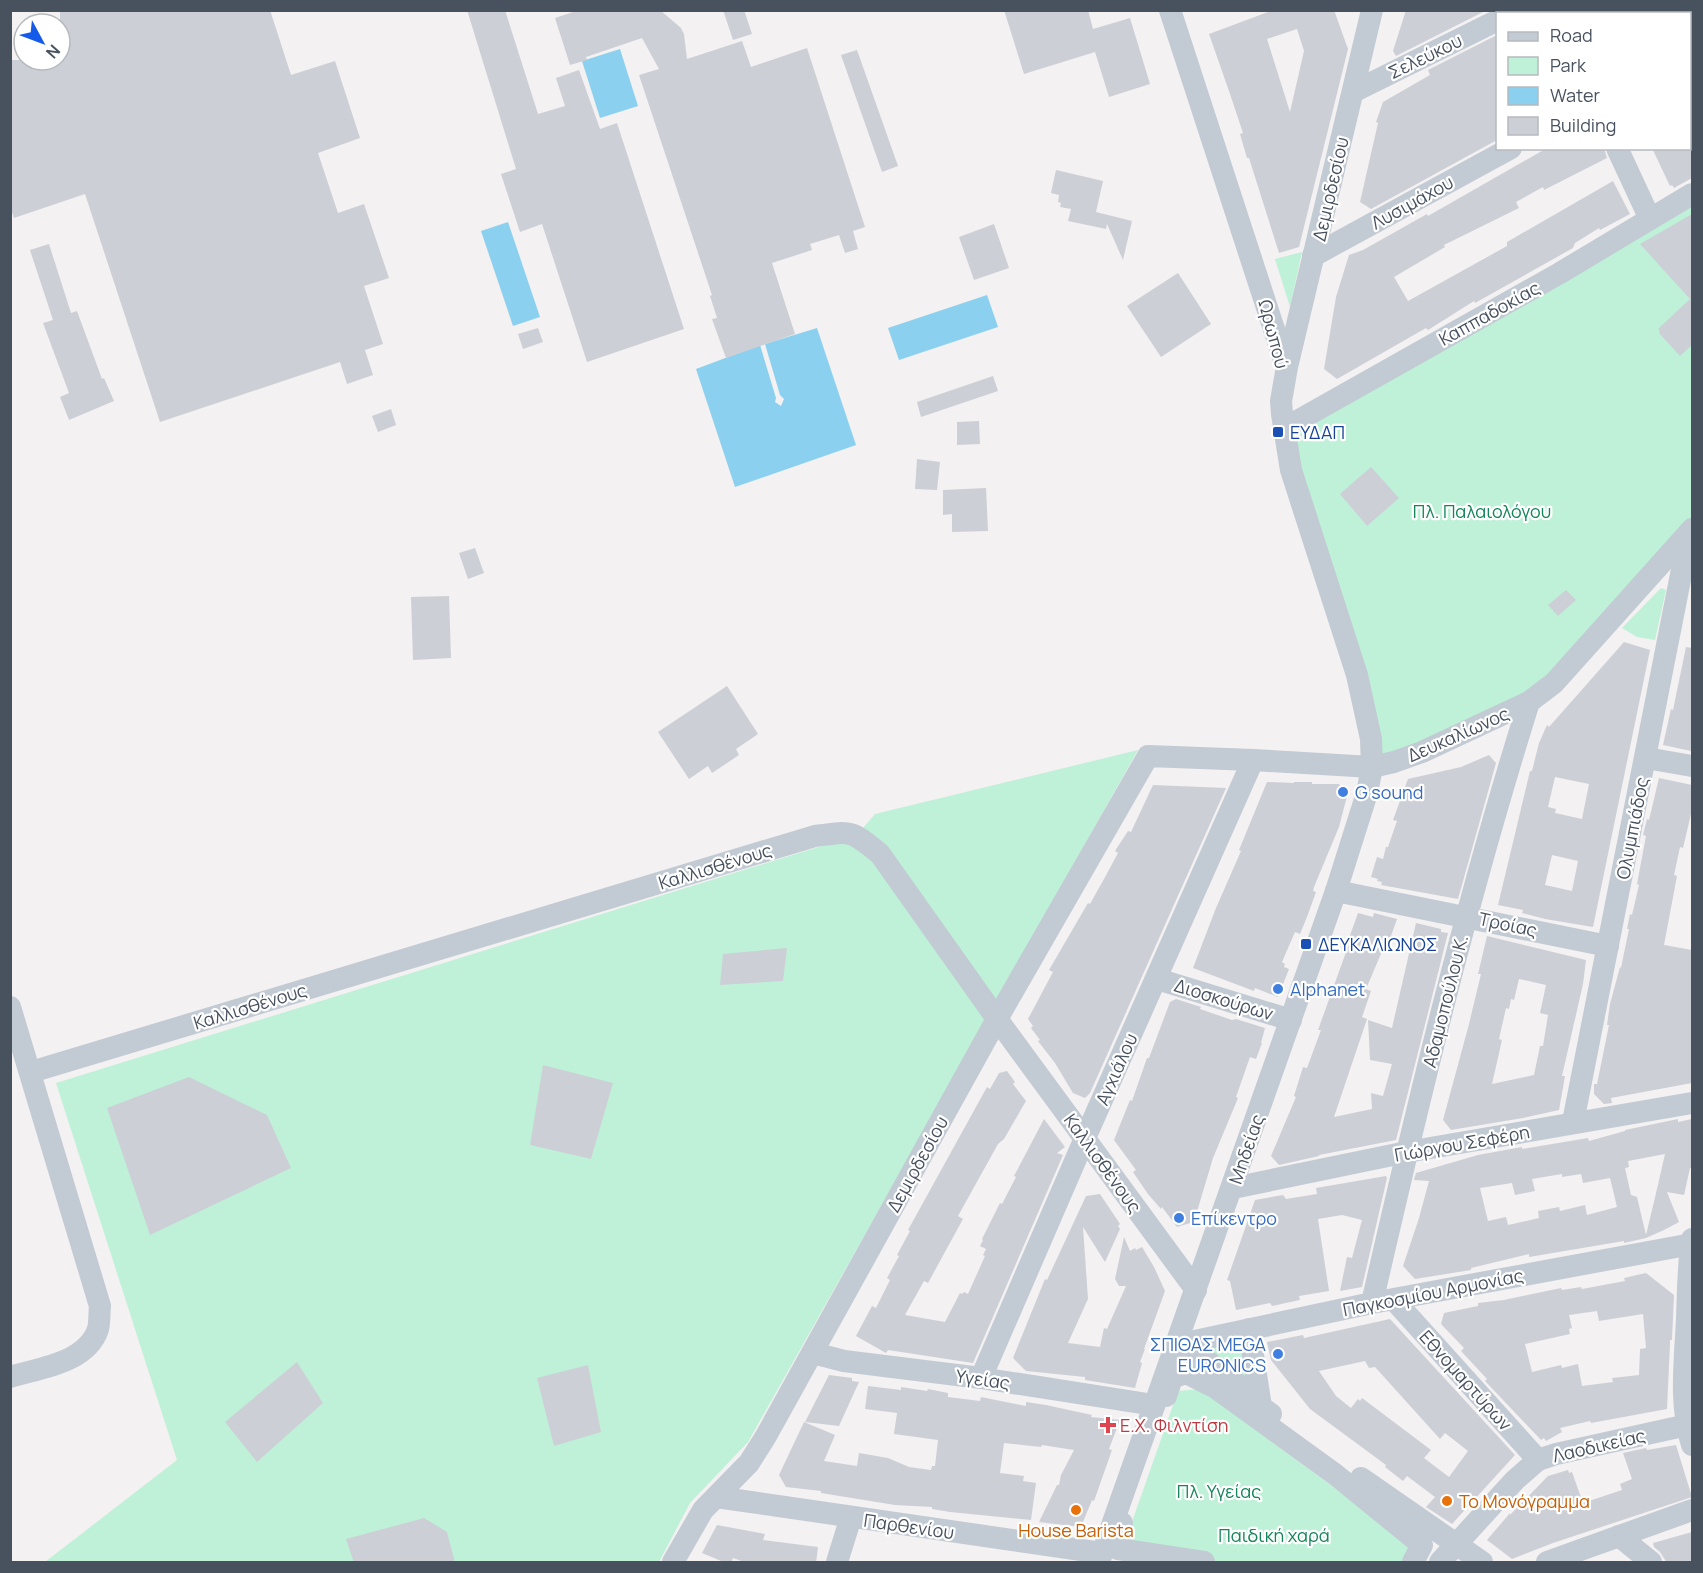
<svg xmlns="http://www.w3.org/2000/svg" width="1703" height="1573" font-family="Manrope,sans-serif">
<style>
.green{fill:#bff1d8}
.water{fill:#8bd0ef}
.building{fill:#cdcfd6;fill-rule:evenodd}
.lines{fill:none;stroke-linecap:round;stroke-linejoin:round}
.minor{stroke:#c2cad3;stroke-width:22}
.transit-dot{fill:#1a4fb4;stroke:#fff;stroke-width:2}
.shop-dot{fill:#3f7fe0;stroke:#fff;stroke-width:2}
.health-dot{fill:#e0444e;stroke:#fff;stroke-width:2}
.food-dot{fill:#e8710a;stroke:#fff;stroke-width:2}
.labels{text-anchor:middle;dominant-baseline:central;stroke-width:4.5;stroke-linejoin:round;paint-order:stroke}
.street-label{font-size:18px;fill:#48525f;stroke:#fff}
.transit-label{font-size:18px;fill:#164399;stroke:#fff;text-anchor:start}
.park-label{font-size:18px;fill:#158559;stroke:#fff}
.shop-label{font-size:18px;fill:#366cbe;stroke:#fff;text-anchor:start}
.health-label{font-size:18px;fill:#be3a42;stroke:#fff;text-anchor:start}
.food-label{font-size:18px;fill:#c56008;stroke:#fff;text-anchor:start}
</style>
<rect width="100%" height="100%" fill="#f3f1f1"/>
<!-- green -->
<g class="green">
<path d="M1692,194V529L1554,682L1372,767L1283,429Z"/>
<path d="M1302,252L1290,307L1275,259Z"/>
<path d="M1661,588L1666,590L1655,640L1637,637L1622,628Z"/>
<path d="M1138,750L748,1442L690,1503L659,1562H45L177,1460L56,1083L857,835L875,814Z"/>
<path d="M1241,1339L1251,1382L1201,1344Z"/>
<path d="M1200,1389L1416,1548L1407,1562H1190L1121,1553L1178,1391Z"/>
</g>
<!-- water -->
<g class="water">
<path d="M620,49L638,106L600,118L582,61Z"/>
<path d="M508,222L540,317L513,326L481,231Z"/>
<path d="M987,295L998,327L899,360L888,328Z"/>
<path d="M817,328L856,445L735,487L696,369L760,345L776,398L775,402L781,406L784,399L780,395L765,344Z"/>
</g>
<!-- building -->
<g class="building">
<path d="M60,10H270L291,75L335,61L360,138L318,153L338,213L364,204L389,278L364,286L383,344L365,350L373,375L347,384L340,362L160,422L85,194L14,218L10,207V60H60Z"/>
<path d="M467,10H505L538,114L565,106L556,78L579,70L600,129L617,123L684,329L587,362L542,224L520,232L501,174L516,169Z"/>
<path d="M579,10H660L681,28L684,34L687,59L742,41L751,67L807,48L865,227L853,231L858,249L845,253L839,235L810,244L812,250L772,263L795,334L726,358L712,319L717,318L710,296L712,295L639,75L659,69L642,38L586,57L587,60L570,65L555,18Z"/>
<path d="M723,10H744L752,34L733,40Z"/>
<path d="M1004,10H1088L1093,29L1130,18L1150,84L1109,97L1095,52L1024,74Z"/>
<path d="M1273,10H1334L1348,49L1299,247L1279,253L1249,158H1247L1240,134L1243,133L1230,94L1209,34ZM1297,29L1304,51L1290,112L1267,39Z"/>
<path d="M1406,10H1487L1396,56L1393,51Z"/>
<path d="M1497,35V140L1371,209L1360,202L1378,123L1376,122L1383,102L1430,75L1428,70Z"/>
<path d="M857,50L898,166L882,172L841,55Z"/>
<path d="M1547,148H1604L1607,158L1544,190L1543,187L1516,202L1519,208L1444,245L1445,247L1394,277L1408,301L1507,246V242L1613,181L1630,214L1600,230L1599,228L1575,243L1573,248L1475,303L1474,301L1428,330L1426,328L1337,379L1324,369L1336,297L1349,255L1363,250L1427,214L1428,216Z"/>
<path d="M1652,148H1692V178L1674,188L1672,185L1670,186Z"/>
<path d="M1056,170L1103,181L1096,212L1132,221L1123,260L1107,224L1106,229L1068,221L1071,209L1060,207L1061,203L1058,202L1059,195L1051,193Z"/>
<path d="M1692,214V345L1680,356L1659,333L1660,331L1658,329L1690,299L1640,244Z"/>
<path d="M994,224L1009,268L974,280L959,237Z"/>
<path d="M49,244L71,313L77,311L102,379L104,378L114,401L69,420L60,397L69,393L43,323L53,320L30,250Z"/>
<path d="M1178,273L1211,324L1161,357L1127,306Z"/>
<path d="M538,328L543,342L523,349L518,334Z"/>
<path d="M993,376L998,391L921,417L917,402Z"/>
<path d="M391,409L396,425L378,432L372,416Z"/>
<path d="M979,421L980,444L957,445V422Z"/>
<path d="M917,459L940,462L937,490L915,489Z"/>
<path d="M1371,467L1399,498L1367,526L1340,494Z"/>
<path d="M986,488L988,531L952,532V514L943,515V490Z"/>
<path d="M475,548L484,573L468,579L459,553Z"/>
<path d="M1566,590L1576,600L1558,616L1548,605Z"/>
<path d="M449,596L451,658L413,660L411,597Z"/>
<path d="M1624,642L1650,650L1593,927L1545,919L1522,913L1523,910L1498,905L1530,771H1532L1539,743L1547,725L1549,727ZM1555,777L1589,784L1582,819L1555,813L1556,809L1548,807ZM1552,855L1578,861L1572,891L1545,885Z"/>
<path d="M1686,647L1692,648V749L1691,751L1663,745L1671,709L1673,710Z"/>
<path d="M727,686L758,734L736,749L739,755L712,773L708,766L689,779L658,732Z"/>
<path d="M1489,755L1496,763L1458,899L1381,885L1382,882L1377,881L1378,879L1371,877L1377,857L1383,859L1386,847H1388L1397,821L1393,820L1408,779L1461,767Z"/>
<path d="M1659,778L1692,785V814H1691L1683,848L1680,847L1674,875L1677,876L1664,945L1692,950V1083L1611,1098L1612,1103L1604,1104L1594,1094V1084H1597L1609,1025H1607L1610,1004L1620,967L1621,968L1629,929H1627L1630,914L1632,915L1639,885L1637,884L1646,836L1643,835L1647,819L1649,820Z"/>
<path d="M1267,782L1294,783V782H1312V784H1339L1347,796L1339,827L1314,887L1313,891L1316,892L1307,917L1300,934L1295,932L1282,962L1285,964L1284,967L1289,969L1278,997L1255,988L1254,991L1193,968L1216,908L1241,851L1239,850Z"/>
<path d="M1153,785L1226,788L1090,1093L1085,1098L1073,1093L1055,1063L1038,1041L1040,1040L1031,1028L1033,1026L1028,1019L1053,972L1049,970L1088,903L1090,904L1104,879L1118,853L1115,851L1128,831L1131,832Z"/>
<path d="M1358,913L1373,917L1374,913L1397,919L1386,950L1383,949L1366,989L1371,991L1362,1017L1367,1019L1334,1117L1372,1109L1371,1093L1383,1096L1392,1064L1370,1060L1368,1020L1392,1028L1416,923L1441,929V932L1448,933L1396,1140L1319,1155V1156L1279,1165L1271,1156L1296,1097L1294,1096L1303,1067L1307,1068L1321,1030H1318L1350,941H1348Z"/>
<path d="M1487,936L1586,960L1583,984L1562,1076H1565L1559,1110L1523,1118L1451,1130L1443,1120L1469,1024L1481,974H1478ZM1519,979L1546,985L1540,1013L1548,1015L1543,1046H1540L1534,1075L1492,1084L1502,1040L1499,1039L1506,1008L1509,1009L1511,999L1514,1000Z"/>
<path d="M787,948L783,981L720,985L723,954Z"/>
<path d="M1176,999L1201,1007L1200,1009L1232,1020L1236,1019L1265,1028L1261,1043H1262L1256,1059L1250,1057L1236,1097L1238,1098L1213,1158L1196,1215L1194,1214L1190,1223L1177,1227L1162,1207L1161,1209L1148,1194L1133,1172L1136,1170L1114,1140L1130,1100L1132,1101L1147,1058H1149L1170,1002Z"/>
<path d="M543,1065L613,1083L591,1159L530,1145Z"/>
<path d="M1007,1071L1015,1082L1013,1084L1026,1101L1004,1139L998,1144L958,1216L963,1219L928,1283L924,1281L905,1315L945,1322L960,1293L962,1294L964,1292L968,1294L985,1256L983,1255L986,1249L980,1246L983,1240L982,1239L1000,1203L1002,1204L1016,1177L1014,1176L1044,1119L1065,1147L1057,1153L1063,1155L973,1363L888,1350L886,1353L856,1336L872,1306L876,1308L890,1280L887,1278L899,1256L897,1255L910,1231L908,1230L987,1087L990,1089L999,1073Z"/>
<path d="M189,1077L267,1115L291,1168L150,1235L107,1108Z"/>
<path d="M1678,1119V1122L1692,1119V1168H1690L1684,1195L1667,1192L1679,1222L1664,1230L1646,1238L1624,1243V1241L1529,1257V1254L1471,1268V1270L1415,1279L1403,1266L1419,1218L1429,1181L1414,1180L1416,1173L1478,1155L1522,1147V1149L1588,1138L1589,1141L1625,1131V1130ZM1665,1154L1657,1189L1646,1235L1637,1197L1631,1195L1625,1168L1629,1167L1628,1161ZM1562,1174V1177L1581,1174L1583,1183L1610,1178L1617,1207L1587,1215L1585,1205L1560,1211L1559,1207L1538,1211L1539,1218L1508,1225L1506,1217L1488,1221L1480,1188L1512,1183L1515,1195L1535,1191L1532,1179Z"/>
<path d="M1386,1176L1387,1178L1362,1287L1340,1291L1347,1257L1352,1258L1362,1220L1342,1215L1318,1219L1329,1291L1299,1296L1300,1300L1272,1306L1270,1303L1236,1310L1230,1281L1227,1280L1255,1200L1283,1195L1286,1199L1317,1194L1316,1188Z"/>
<path d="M1100,1194L1120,1224L1118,1226L1120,1229L1105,1262L1083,1227L1088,1299L1068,1343L1100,1347L1104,1328L1107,1329L1126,1286H1119L1115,1279L1124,1237L1130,1251L1135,1248L1136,1250L1142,1247L1154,1267L1165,1291L1144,1349H1145L1140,1362L1142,1363L1135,1388L1085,1380V1377L1026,1371L1013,1358L1045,1279L1047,1280L1086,1196Z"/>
<path d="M1646,1273L1674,1295L1672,1340H1670V1344L1667,1409L1591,1423L1590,1421L1560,1428L1562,1432L1546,1441L1544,1438L1541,1440L1485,1381L1487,1379L1461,1351L1464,1348L1441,1324L1444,1313L1478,1306V1303L1504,1300L1561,1288L1562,1290L1581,1287L1582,1289L1625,1281L1624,1278ZM1597,1311L1599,1321L1643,1314L1646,1348L1640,1349L1639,1375L1612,1378L1613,1382L1582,1386L1578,1364L1562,1368L1561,1365L1532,1372L1525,1344L1570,1334L1569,1329L1572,1328L1569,1315Z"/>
<path d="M1390,1319L1515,1455L1452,1524L1426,1507L1435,1497L1407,1476L1403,1481L1385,1467L1386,1465L1310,1409L1271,1360L1267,1342L1303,1335L1304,1338ZM1365,1361L1369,1368L1375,1367L1440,1439L1445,1433L1468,1451L1449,1477L1424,1458L1431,1450L1362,1398L1360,1401L1358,1399L1351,1408L1336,1396L1319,1371Z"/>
<path d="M297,1362L323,1403L257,1462L225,1422Z"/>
<path d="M588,1365L601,1432L554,1446L537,1378Z"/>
<path d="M829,1375L852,1378V1381L859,1382L839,1426L805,1422Z"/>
<path d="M868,1386L901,1390V1387L927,1391L928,1389L948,1393V1397L980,1401L981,1397L1026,1406V1402L1046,1405L1092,1415L1091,1417L1120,1420L1109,1449L1112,1450L1094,1501L1092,1500L1081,1527L1039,1522L1057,1485H1059L1061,1475L1074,1450L1042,1445L1041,1447L1004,1443L1000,1473L1024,1476L1023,1481L1036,1483L1031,1520L950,1512L932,1509V1507L895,1505L821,1493V1491L786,1487L779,1475L804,1422L835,1435L824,1461L857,1466L859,1453L888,1458L909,1467L931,1470L932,1466H935L938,1440L894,1434L897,1413L865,1409Z"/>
<path d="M1676,1445L1692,1497L1553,1543L1512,1559L1487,1540L1510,1513V1515L1548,1476L1568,1470L1569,1473L1572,1472L1583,1503L1622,1490L1620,1484L1632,1479L1623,1453L1646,1448L1647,1450Z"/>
<path d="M424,1518L447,1532L455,1563H354L346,1539Z"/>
<path d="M717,1525L765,1534L763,1540L818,1547L816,1563H747L733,1558L731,1563H726L702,1553Z"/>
<path d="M1692,1532V1563H1667L1660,1552L1654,1547L1653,1543Z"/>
</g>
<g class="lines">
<!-- minor -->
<g class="minor">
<path d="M1170,10L1286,366"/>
<path d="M1561,10L1562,14"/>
<path d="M1511,14L1517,10"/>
<path d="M1690,50L1692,48"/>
<path d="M1353,92L1498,20"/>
<path d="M1617,148L1650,219"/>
<path d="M1313,256L1511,148"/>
<path d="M1283,429L1560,273L1692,194"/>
<path d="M1646,758L1692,766"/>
<path d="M1336,891L1608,946"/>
<path d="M1157,979L1291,1020"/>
<path d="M10,1007L100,1306C99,1313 100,1322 98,1329C87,1363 39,1368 10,1377"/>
<path d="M31,1072L815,836C852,831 851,830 880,854L997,1019L1196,1290"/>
<path d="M1573,1122L1689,534"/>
<path d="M1233,1188L1407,1152L1692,1103"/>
<path d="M1692,1239C1688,1265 1688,1293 1687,1319C1685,1361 1679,1404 1692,1445"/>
<path d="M1394,1300L1538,1460"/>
<path d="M1372,1303C1418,1102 1467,899 1529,702"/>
<path d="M1249,1329L1261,1407"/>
<path d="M1176,1345L1372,1303L1692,1244"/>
<path d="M1176,1345L1198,1354L1248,1392L1261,1407L1271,1414"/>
<path d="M813,1353L844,1361L981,1378L1154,1405"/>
<path d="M981,1378L1085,1138L1253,760"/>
<path d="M1166,1396L1172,1378L1186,1373L1216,1388L1336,1475L1422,1545L1413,1562"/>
<path d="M1361,1478L1482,1562"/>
<path d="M716,1497L1102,1553"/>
<path d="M1122,1523L1118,1537V1549L1204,1562"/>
<path d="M1619,1536L1651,1562"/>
<path d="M673,1562L703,1510L749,1463L766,1436L997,1019L1148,756L1253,760L1372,767L1394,762L1422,752L1529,702L1554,683L1692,529"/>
<path d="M837,1562L851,1517"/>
<path d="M1099,1562L1336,891L1367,793L1372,767L1371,739L1357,675L1291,470L1282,414L1281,401L1287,367L1372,10"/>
<path d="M1440,1562L1515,1480L1538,1460L1556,1454L1692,1424"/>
<path d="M1547,1562L1692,1510"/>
</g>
</g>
<!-- markers -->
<g class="transit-dot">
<rect x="1272" y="426" width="12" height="12" rx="3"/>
<rect x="1300" y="938" width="12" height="12" rx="3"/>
</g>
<g class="shop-dot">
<circle cx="1343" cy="792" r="6"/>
<circle cx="1278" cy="989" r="6"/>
<circle cx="1179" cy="1218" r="6"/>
<circle cx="1278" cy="1354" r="6"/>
</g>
<path class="health-dot" d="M1105 1416h6v6h6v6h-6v6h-6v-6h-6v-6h6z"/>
<g class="food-dot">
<circle cx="1447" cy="1501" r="6"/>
<circle cx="1076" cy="1510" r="6"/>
</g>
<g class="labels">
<!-- street labels -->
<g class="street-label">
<text transform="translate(1425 56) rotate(-26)">Σελεύκου</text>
<text transform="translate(1330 189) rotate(-77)">Δεμιρδεσίου</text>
<text transform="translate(1412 202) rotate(-29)">Λυσιμάχου</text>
<text transform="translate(1489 313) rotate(-29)">Καππαδοκίας</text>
<text transform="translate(1274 334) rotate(75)">Ωρωπού</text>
<text transform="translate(1458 734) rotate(-24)">Δευκαλίωνος</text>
<text transform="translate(1632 828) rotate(-79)">Ολυμπιάδος</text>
<text transform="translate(715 866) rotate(-17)">Καλλισθένους</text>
<text transform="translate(1508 924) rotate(12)">Τροίας</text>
<text transform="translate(1224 999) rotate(17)">Διοσκούρων</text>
<text transform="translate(1445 1001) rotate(-76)">Αδαμοπούλου Κ.</text>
<text transform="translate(250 1006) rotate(-17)">Καλλισθένους</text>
<text transform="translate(1116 1069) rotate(-66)">Αγχιάλου</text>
<text transform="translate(1462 1143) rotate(-10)">Γιώργου Σεφέρη</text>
<text transform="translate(1246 1149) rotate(-71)">Μηδείας</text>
<text transform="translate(1103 1163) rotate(54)">Καλλισθένους</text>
<text transform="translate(917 1164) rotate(-61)">Δεμιρδεσίου</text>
<text transform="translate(1433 1292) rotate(-11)">Παγκοσμίου Αρμονίας</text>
<text transform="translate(983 1379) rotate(8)">Υγείας</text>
<text transform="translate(1466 1380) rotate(48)">Εθνομαρτύρων</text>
<text transform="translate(1599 1445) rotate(-13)">Λαοδικείας</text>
<text transform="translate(909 1526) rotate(8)">Παρθενίου</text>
</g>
<!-- transit labels -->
<g class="transit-label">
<text x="1290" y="432">ΕΥΔΑΠ</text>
<text x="1318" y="944">ΔΕΥΚΑΛΙΩΝΟΣ</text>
</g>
<!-- park labels -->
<g class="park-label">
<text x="1482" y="511">Πλ. Παλαιολόγου</text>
<text x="1219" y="1491">Πλ. Υγείας</text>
<text x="1274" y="1535">Παιδική χαρά</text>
</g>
<!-- shop labels -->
<g class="shop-label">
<text x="1355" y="792">G sound</text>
<text x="1290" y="989">Alphanet</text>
<text x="1191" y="1218">Επίκεντρο</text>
<text x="1266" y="1344" text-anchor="end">ΣΠΙΘΑΣ MEGA<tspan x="1266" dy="21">EURONICS</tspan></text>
</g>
<!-- health labels -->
<g class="health-label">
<text x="1120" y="1425">Ε.Χ. Φιλντίση</text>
</g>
<!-- food labels -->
<g class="food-label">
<text x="1459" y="1501">Το Μονόγραμμα</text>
<text x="1076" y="1530" text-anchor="middle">House Barista</text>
</g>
</g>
<!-- border -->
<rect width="1703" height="1573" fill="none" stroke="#48525f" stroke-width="24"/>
<!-- legend -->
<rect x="1496" y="12" width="195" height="138" fill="#ffffff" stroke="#b6babf" stroke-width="1.5"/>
<rect x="1508" y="32" width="30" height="9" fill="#c2cad3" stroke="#b6babf" stroke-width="1.5"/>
<text x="1550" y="42" font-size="18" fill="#48525f">Road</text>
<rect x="1508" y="57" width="30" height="18" fill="#bff1d8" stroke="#b6babf" stroke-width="1.5"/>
<text x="1550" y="72" font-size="18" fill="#48525f">Park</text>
<rect x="1508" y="87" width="30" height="18" fill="#8bd0ef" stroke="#b6babf" stroke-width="1.5"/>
<text x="1550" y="102" font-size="18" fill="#48525f">Water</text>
<rect x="1508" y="117" width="30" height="18" fill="#cdcfd6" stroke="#b6babf" stroke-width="1.5"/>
<text x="1550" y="132" font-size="18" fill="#48525f">Building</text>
<!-- north arrow -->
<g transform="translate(42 42) rotate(131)"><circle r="28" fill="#ffffff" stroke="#b6babf" stroke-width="1.5"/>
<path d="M0-4.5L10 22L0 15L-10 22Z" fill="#145beb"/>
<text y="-9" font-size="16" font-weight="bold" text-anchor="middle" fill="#48525f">N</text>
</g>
</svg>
